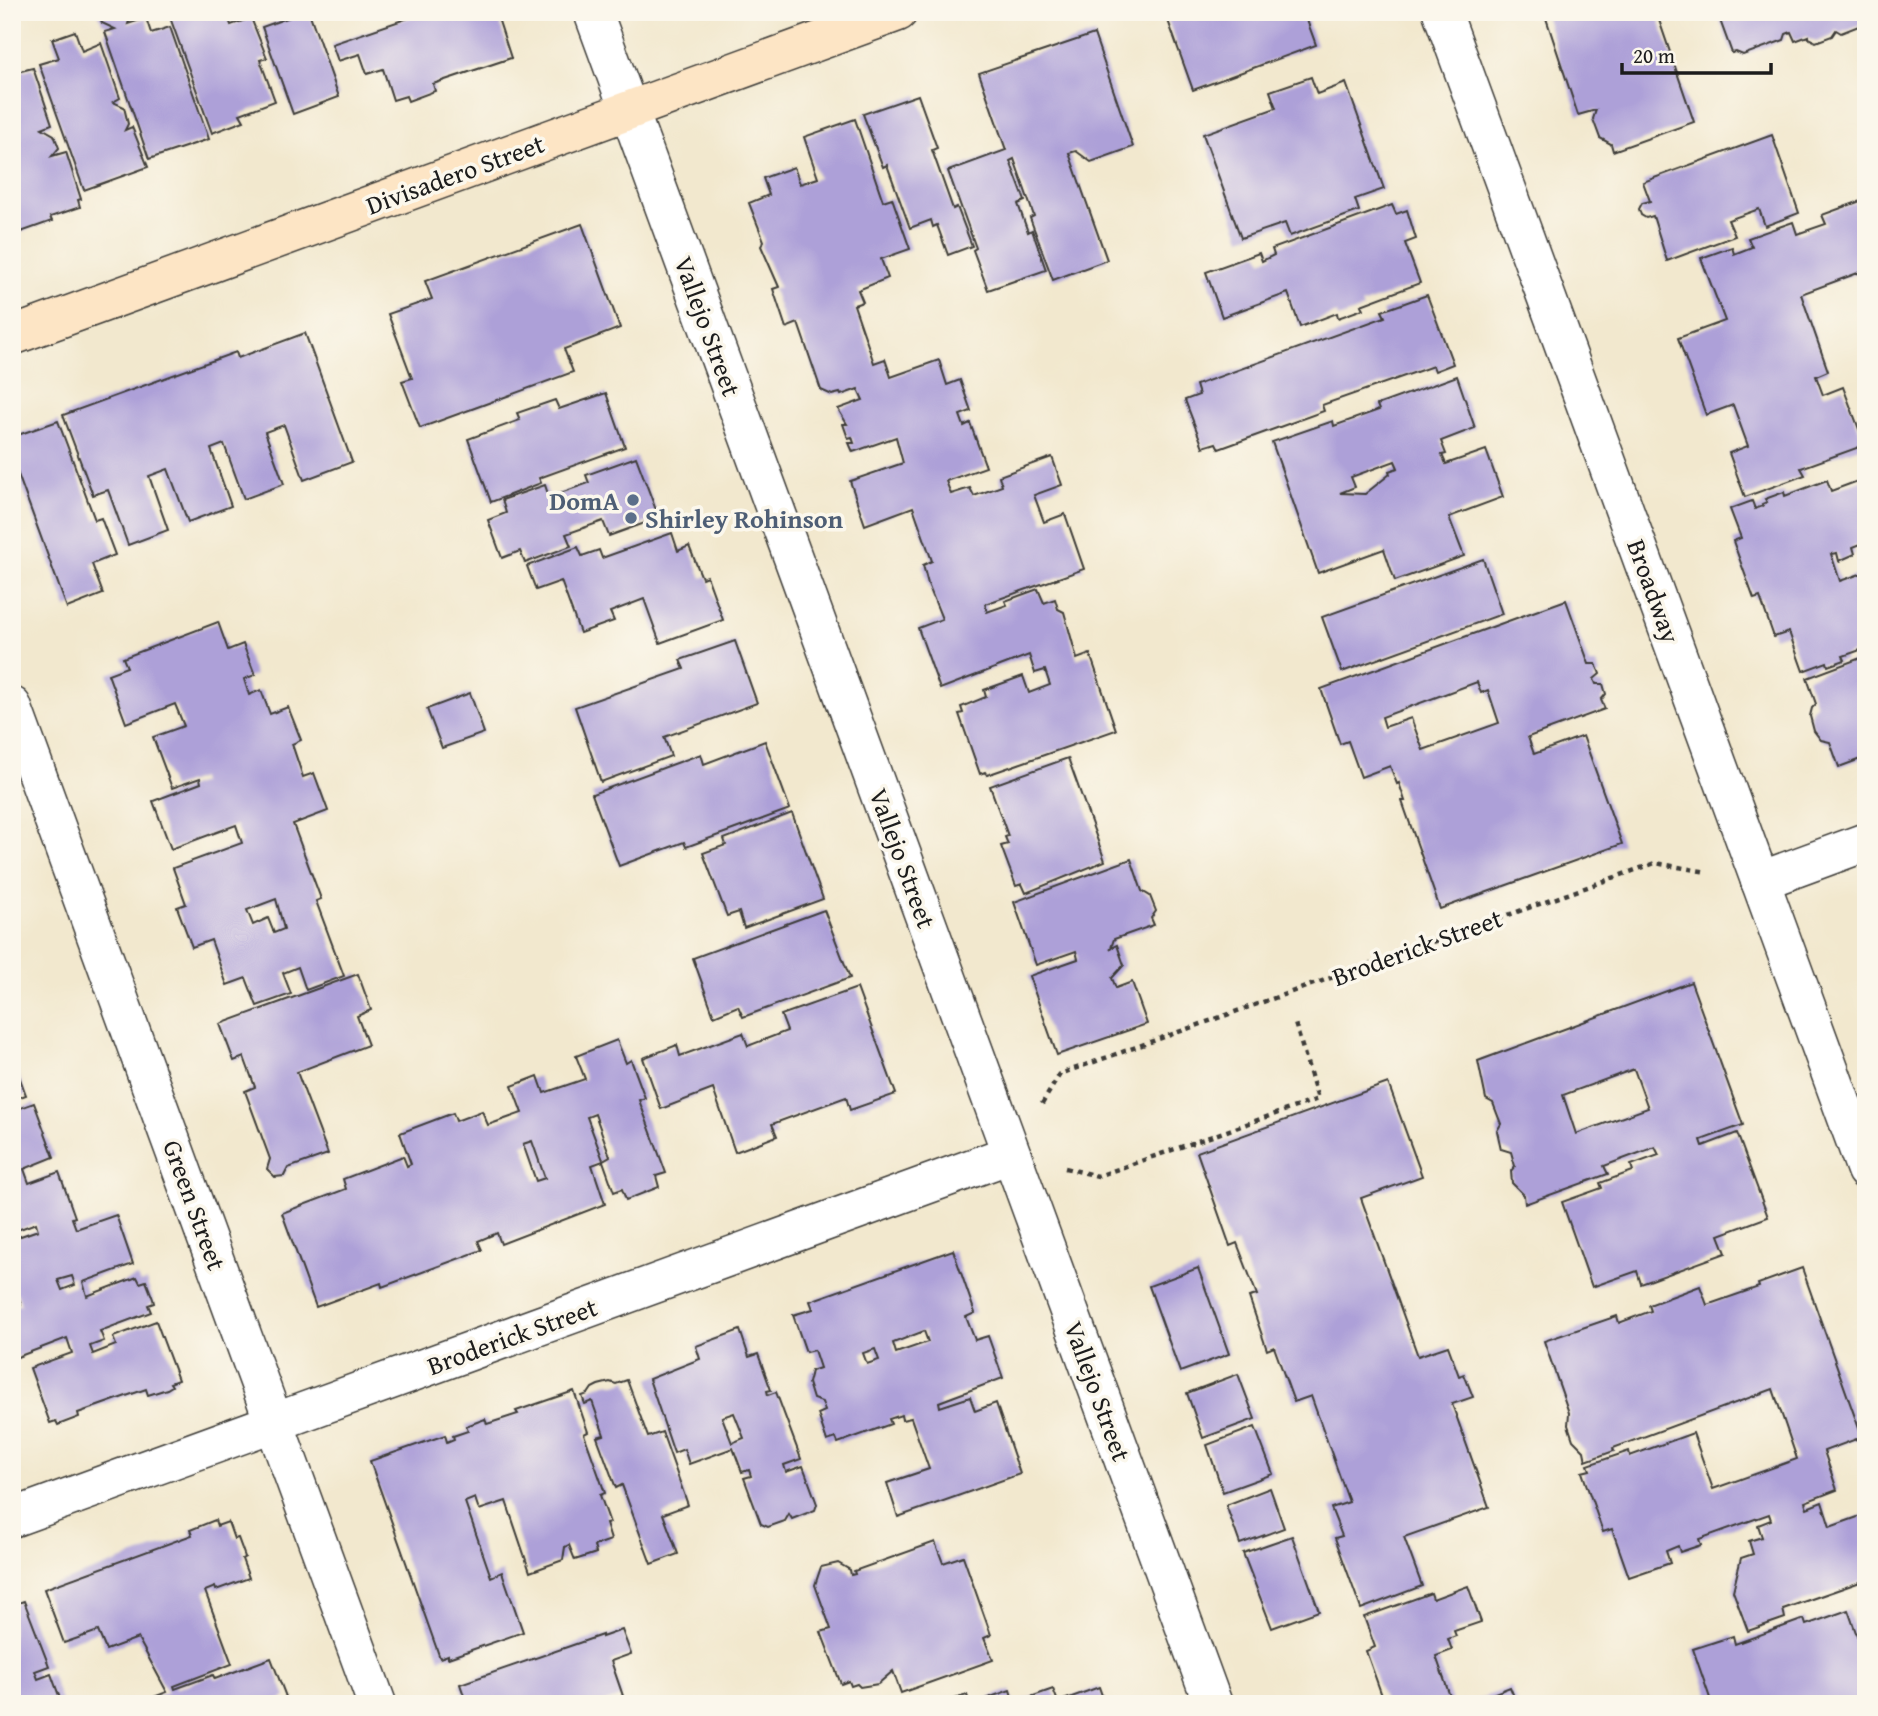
<svg xmlns="http://www.w3.org/2000/svg" width="1878" height="1716" font-family="'Gentium Book Plus',serif">
<style>
.building{fill:#ada0d8;fill-rule:evenodd}
.lines{fill:none;stroke-linecap:round;stroke-linejoin:round}
.street-casing{stroke:#3c3b37;stroke-width:41}
.secondary-casing{stroke:#3c3b37;stroke-width:41}
.path{stroke:#3c3b37;stroke-width:4.5;stroke-dasharray:5 5;stroke-linecap:butt}
.street{stroke:#fff;stroke-width:38}
.secondary{stroke:#fde5c5;stroke-width:38}
.service-dot{fill:#5c6f8a;stroke:#fbf7ec;stroke-width:2.5}
.labels{text-anchor:middle;dominant-baseline:central;stroke-width:7;stroke-linejoin:round;paint-order:stroke}
.street-label{font-size:26px;fill:#1c1c1c;stroke:#fbf7ec}
.service-label{font-size:26px;font-weight:bold;fill:#4e5e75;stroke:#fbf7ec;text-anchor:end}
</style>
<rect width="100%" height="100%" fill="#fbf7ec"/>
<filter id="ink" filterUnits="userSpaceOnUse"><feTurbulence type="fractalNoise" baseFrequency=".0143" numOctaves="2"/><feDisplacementMap in="SourceGraphic" scale="14" xChannelSelector="R" yChannelSelector="G"/><feConvolveMatrix kernelMatrix="1 2 1 2 8 2 1 2 1" color-interpolation-filters="sRGB"/></filter>
<filter id="wash" filterUnits="userSpaceOnUse"><feTurbulence type="fractalNoise" baseFrequency=".00686" numOctaves="4" result="noise"/><feDisplacementMap in="SourceGraphic" scale="28" xChannelSelector="R" yChannelSelector="G"/><feGaussianBlur stdDeviation="1.57" result="paint"/><feColorMatrix in="noise" values="0 0 0 0 0 0 0 0 0 0 0 0 0 0 0 0 0 1.4 0 .05"/><feComposite in="paint" operator="in"/></filter>
<g filter="url(#wash)">
<rect width="100%" height="100%" fill="#f2e8ce"/>
<g id="blocks">
<!-- building -->
<g class="building">
<path d="M98,12H132L128,24L146,18L151,33L170,27L209,139L149,159L105,32L115,29L102,23Z"/>
<path d="M168,12H226L231,25L251,18L267,58L260,60L275,101L240,114L244,121L212,133Z"/>
<path d="M304,12H309L339,97L293,114L262,27Z"/>
<path d="M426,12H496L511,58L433,84L435,91L408,101L406,96L393,100L383,69L367,74L360,54L338,61L332,44Z"/>
<path d="M1165,12H1304L1316,45L1193,90Z"/>
<path d="M1544,12H1680L1659,20L1694,122L1613,151L1611,144L1600,138L1593,119L1596,110L1578,115Z"/>
<path d="M1717,12H1866V19L1864,24L1841,33L1836,30L1832,36L1816,42L1808,38V36L1795,41L1791,32L1786,34L1784,40L1743,55L1736,52L1732,53Z"/>
<path d="M75,31L82,51L101,43L120,98L113,102L124,107L128,124L125,130L132,127L148,167L84,190L39,64L59,58L52,39Z"/>
<path d="M1094,34L1133,147L1091,162L1076,151L1069,153L1107,260L1053,280L1030,218L1034,216L1014,159L1010,161L1025,201L1018,204L1028,232L1032,230L1046,270L988,290L973,250L976,248L948,171L1006,150L979,73Z"/>
<path d="M12,60L17,72L33,68L52,124L42,128L54,135L59,148L52,156L66,152L81,199L78,200L80,207L50,217L52,221L21,232L17,219L12,221Z"/>
<path d="M1311,77L1317,94L1346,83L1384,189L1355,199L1359,211L1290,236L1285,223L1241,238L1203,134L1276,108L1270,91Z"/>
<path d="M918,95L937,148L932,150L953,209L957,207L972,246L948,255L937,225L933,227L931,220L910,228L887,165L883,167L863,114Z"/>
<path d="M855,119L883,201L892,198L910,249L881,259L888,278L858,290L863,302L854,305L874,363L885,359L891,377L939,360L947,385L960,380L971,411L960,415L964,426L970,423L986,467L946,481L951,494L970,488L974,496L1002,486L999,476L1052,457L1062,485L1034,495L1044,522L1065,514L1084,569L985,604L987,612L1007,605L1005,601L1038,589L1044,603L1055,599L1058,609L1064,612L1077,659L1090,654L1116,730L987,775L985,772L980,774L959,714L963,713L961,707L986,697L984,690L1023,676L1029,693L1050,685L1045,670L1035,673L1029,655L940,689L918,628L942,619L928,584L923,565L932,561L913,507L865,525L850,481L903,463L896,437L853,452L849,443H854L852,437L848,438L843,424H847L838,409L863,400L858,389L841,395L840,393L832,395L821,390L798,323L786,328L773,289L779,287L761,246L764,241L749,203L769,195L763,178L794,167L800,184L818,178L804,137Z"/>
<path d="M1772,135L1799,213L1765,226L1759,209L1728,220L1735,236L1667,261L1653,216L1646,218L1641,215L1639,209L1642,203L1650,201L1643,182Z"/>
<path d="M1866,199V270L1801,294L1828,371L1816,376L1823,395L1843,387L1865,445L1801,468L1805,475L1745,497L1729,453L1748,446L1733,405L1706,415L1678,338L1725,321L1701,258L1732,247L1734,254L1752,247L1748,238L1793,222L1797,234L1826,224L1822,215Z"/>
<path d="M1392,205L1396,214L1407,210L1416,239L1405,243L1420,283L1361,305L1363,309L1338,318L1337,313L1300,327L1288,293L1222,317L1206,272L1259,253L1262,261L1274,255L1272,249Z"/>
<path d="M582,224L620,328L564,349L573,372L420,428L402,381L412,378L388,314L432,299L425,281Z"/>
<path d="M1427,295L1453,364L1435,371L1433,366L1322,405L1324,411L1219,449L1216,443L1203,447L1185,400L1199,395L1196,385L1385,317L1382,311Z"/>
<path d="M305,333L352,462L304,480L284,425L265,432L284,484L244,499L224,444L211,449L231,506L188,522L168,469L149,476L168,530L128,545L108,490L93,495L63,415L236,352L238,358Z"/>
<path d="M1457,376L1475,428L1441,441L1446,454L1442,455L1446,464L1486,450L1503,497L1449,517L1464,556L1395,581L1384,549L1318,573L1272,442L1333,421L1334,426L1379,410L1377,405ZM1395,461L1398,468L1389,471L1390,474L1365,494L1340,493L1355,487L1351,477Z"/>
<path d="M606,393L625,447L539,478L541,483L491,502L468,439L520,420L517,413L555,400L559,409Z"/>
<path d="M58,421L95,520L101,518L115,555L92,564L103,594L67,608L12,458V437Z"/>
<path d="M636,457L659,518L609,536L603,521L566,534L571,546L525,563L520,551L502,558L488,520L506,513L502,500L545,485L549,497L589,483L586,475Z"/>
<path d="M1866,478V542L1853,547L1855,554L1839,561L1837,553L1831,554L1840,581L1866,572V648L1843,656L1845,660L1828,666L1827,662L1803,671L1789,632L1774,637L1760,597L1754,599L1733,541L1741,538L1730,509L1752,501L1755,509L1763,506L1762,504L1767,502L1765,499L1784,492L1785,496L1827,480L1831,491Z"/>
<path d="M672,533L678,551L689,546L702,578L707,576L723,620L660,643L644,599L610,612L614,621L580,633L561,581L536,590L527,566L578,547L582,556L599,550L602,558Z"/>
<path d="M1483,559L1502,614L1342,672L1322,617Z"/>
<path d="M1566,600L1589,664H1596L1600,674L1594,679L1596,684H1603L1606,694L1601,700L1605,709L1528,737L1534,754L1583,736L1622,844L1440,909L1402,801H1405L1399,783L1397,784L1390,766L1361,777L1348,741L1340,744L1321,689ZM1477,682L1481,693L1488,690L1499,723L1423,750L1411,718L1385,727L1382,717Z"/>
<path d="M218,622L228,650L243,644L255,675L244,679L249,695L261,690L270,714L288,707L301,740L292,744L303,777L314,773L328,811L293,824L321,899L316,901L344,976L306,990L298,967L283,973L291,994L257,1006L246,978L227,985L211,940L192,947L177,907L186,904L173,868L242,843L236,825L171,849L153,801L201,783L200,778L172,788L153,737L184,726L175,704L126,723L108,674L127,667L123,658ZM276,899L284,929L274,933L268,918L253,925L247,910Z"/>
<path d="M735,641L757,703L664,737L671,756L601,782L575,707L684,669L680,660Z"/>
<path d="M1866,656V757L1839,767L1830,742L1821,740L1814,731L1810,716L1812,708L1816,704L1807,678Z"/>
<path d="M470,693L484,733L442,748L427,709Z"/>
<path d="M765,741L790,809L686,847L684,842L619,866L592,794L701,754L704,764Z"/>
<path d="M1068,758L1105,861L1026,893L1022,884L1016,886L1001,846L1008,844L1005,837L1008,836L990,786Z"/>
<path d="M792,813L823,899L744,928L739,912L727,916L703,853L726,845L724,839Z"/>
<path d="M1131,859L1142,891L1150,896L1156,911L1151,918L1154,925L1114,939L1111,948L1117,945L1124,965L1112,978L1116,988L1132,982L1147,1024L1057,1055L1029,976L1078,959L1076,951L1036,965L1014,902Z"/>
<path d="M824,910L850,978L743,1017L738,1006L714,1016L693,958Z"/>
<path d="M358,974L371,1010L357,1016L368,1045L297,1072L328,1154L288,1168L284,1176L275,1177L267,1169L270,1159L245,1091L255,1087L244,1057L234,1061L220,1024Z"/>
<path d="M1691,982L1743,1125L1701,1140L1703,1146L1737,1133L1768,1217L1719,1235L1726,1253L1641,1284L1637,1271L1592,1287L1562,1202L1602,1188L1600,1183L1633,1171L1631,1165L1659,1155L1655,1147L1604,1166L1608,1174L1525,1204L1524,1195L1512,1183L1511,1171L1515,1166L1511,1152L1501,1149L1497,1131L1501,1124L1493,1103L1486,1099L1478,1061ZM1634,1069L1648,1108L1576,1134L1563,1095Z"/>
<path d="M857,988L896,1094L850,1110L846,1097L772,1124L777,1136L735,1152L713,1089L661,1109L643,1058L677,1045L680,1056L743,1033L748,1046L787,1031L781,1015Z"/>
<path d="M617,1040L626,1063L631,1060L645,1098L639,1100L666,1173L656,1176L659,1187L626,1200L622,1189L614,1192L603,1161L592,1165L605,1204L501,1244L497,1233L478,1241L482,1250L382,1287L381,1283L316,1307L282,1213L346,1189L343,1179L403,1156L407,1166L411,1164L400,1133L453,1113L456,1121L482,1111L488,1125L522,1113L512,1086L538,1076L544,1093L585,1079L576,1056ZM595,1114L610,1156L603,1160L587,1117ZM532,1141L545,1178L536,1181L523,1144Z"/>
<path d="M12,1057L26,1095L12,1100Z"/>
<path d="M1388,1083L1422,1176L1361,1198L1418,1356L1448,1346L1459,1376L1464,1374L1473,1397L1452,1404L1489,1507L1404,1537L1422,1586L1361,1609L1335,1538L1342,1536L1331,1508L1349,1502L1311,1396L1294,1402L1274,1347L1267,1350L1249,1297L1257,1295L1237,1243L1230,1246L1197,1152Z"/>
<path d="M34,1103L54,1157L24,1169L29,1183L59,1172L75,1217L72,1218L76,1229L116,1215L133,1264L83,1282L87,1296L137,1277L140,1283L146,1281L153,1299L154,1303L148,1305L151,1312L100,1331L104,1341L90,1346L93,1354L116,1345L113,1337L156,1321L178,1380L170,1383L172,1386L167,1389L148,1395L146,1389L78,1413L79,1417L58,1425L56,1421L50,1423L30,1368L72,1353L67,1338L12,1359V1305H21L17,1293L12,1294V1239L38,1230L36,1223L12,1232V1111ZM72,1276L75,1285L62,1290L58,1280Z"/>
<path d="M953,1250L975,1313L966,1317L975,1340L988,1336L1003,1378L939,1402L940,1407L970,1397L975,1411L996,1403L1020,1474L898,1517L887,1483L929,1469L911,1418L902,1420L901,1415L889,1419L891,1424L838,1443L836,1438L827,1441L818,1414L825,1411L822,1402L813,1399L808,1383L811,1371L820,1368L814,1350L806,1352L793,1315L813,1309L810,1301ZM924,1331L928,1342L896,1353L893,1343ZM875,1349L879,1360L867,1364L863,1353Z"/>
<path d="M1198,1268L1229,1354L1180,1372L1149,1286Z"/>
<path d="M1802,1268L1862,1437L1824,1451L1837,1490L1805,1502L1807,1508L1822,1502L1830,1527L1866,1514V1580L1783,1609L1785,1618L1748,1631L1733,1591L1741,1558L1753,1554L1749,1541L1762,1537L1758,1525L1771,1520L1769,1514L1699,1539L1701,1545L1680,1552L1678,1546L1666,1551L1670,1563L1629,1577L1612,1529L1603,1532L1582,1472L1590,1470L1588,1465L1629,1451L1630,1456L1693,1433L1713,1489L1797,1459L1773,1389L1613,1448L1614,1451L1586,1461L1584,1451L1573,1440L1568,1425L1569,1413L1544,1341L1617,1316L1619,1323L1651,1311L1649,1305L1700,1286L1707,1305L1759,1287L1758,1284Z"/>
<path d="M740,1330L749,1357L758,1354L771,1390L767,1391L768,1395L776,1392L801,1459L784,1465L786,1472L803,1466L817,1504L815,1510L792,1519L789,1514L785,1521L768,1527L761,1524L744,1478L751,1476L749,1470L742,1472L733,1448L689,1464L684,1449L674,1453L649,1379L700,1359L696,1346ZM734,1413L744,1438L732,1443L722,1417Z"/>
<path d="M1238,1374L1255,1419L1203,1438L1187,1393Z"/>
<path d="M627,1380L648,1437L662,1432L688,1505L663,1514L678,1554L651,1564L622,1485L616,1488L597,1437L604,1435L592,1401L585,1404L582,1396L588,1394L592,1388L598,1385L610,1382L616,1384Z"/>
<path d="M574,1391L588,1432L584,1434L605,1493L600,1495L610,1523L606,1524L611,1540L594,1546L596,1553L575,1560L569,1545L565,1547L563,1560L530,1572L506,1501L479,1510L475,1498L465,1502L491,1577L502,1572L523,1632L448,1658V1655L440,1658L370,1461L445,1435L447,1442L454,1439L453,1436L468,1431L466,1426L485,1419L487,1424L518,1414L516,1411Z"/>
<path d="M1255,1427L1273,1474L1223,1492L1207,1445Z"/>
<path d="M1270,1488L1284,1528L1240,1544L1226,1505Z"/>
<path d="M215,1520L217,1526L228,1522L234,1539L238,1538L245,1557L242,1559L249,1578L216,1590L215,1587L205,1591L232,1664L174,1686L175,1689L213,1675L215,1679L271,1658L286,1697L268,1704H148L146,1700L167,1692L138,1638L106,1650L98,1631L64,1643L44,1589L192,1535L190,1530Z"/>
<path d="M1292,1536L1319,1611L1272,1628L1243,1553Z"/>
<path d="M935,1542L943,1563L963,1556L991,1635L984,1638L993,1660L901,1693L893,1671L878,1684L860,1687L857,1684L851,1686L849,1681L841,1684L821,1632L831,1629L815,1585L821,1567L838,1563L850,1570L851,1575L855,1574L854,1571Z"/>
<path d="M1468,1586L1481,1622L1454,1631L1456,1636L1448,1639L1452,1650L1436,1656L1452,1702L1385,1704L1366,1651L1375,1647L1364,1617L1431,1593L1433,1599Z"/>
<path d="M24,1601L49,1666L35,1671L38,1679L51,1674L62,1704H12V1605Z"/>
<path d="M1848,1610L1866,1661V1692L1861,1693L1864,1700L1856,1704H1712L1693,1649L1733,1636L1735,1644L1804,1619L1806,1625Z"/>
<path d="M622,1630L631,1654L611,1661L623,1696L600,1704H467L460,1684L602,1635V1637Z"/>
<path d="M1099,1687L1105,1704L974,1703L1010,1690L1014,1703L1053,1689L1058,1702Z"/>
<path d="M1510,1687L1517,1704H1467Z"/>
<path d="M967,1695L970,1704H942V1703Z"/>
</g>
</g>
</g>
<g filter="url(#ink)">
<use href="#blocks" fill-opacity="0" stroke="#3c3b37" stroke-width="2"/>
<g class="lines">
<!-- street casing -->
<g class="street-casing">
<g id="street">
<path d="M593,12L1213,1704"/>
<path d="M1442,12L1866,1170"/>
<path d="M12,706L377,1704"/>
<path d="M1760,881L1866,842"/>
<path d="M12,1518L1011,1154"/>
</g>
</g>
<!-- secondary casing -->
<g class="secondary-casing">
<path id="secondary" d="M12,336L898,12"/>
</g>
<!-- path -->
<g class="path">
<path d="M1042,1104L1060,1074L1655,863L1707,872"/>
<path d="M1065,1168L1098,1176L1318,1099L1294,1020"/>
</g>
<!-- street -->
<use href="#street" class="street"/>
<!-- secondary -->
<use href="#secondary" class="secondary"/>
</g>
</g>
<!-- markers -->
<g class="service-dot">
<circle cx="633" cy="500" r="7"/>
<circle cx="631" cy="518" r="7"/>
</g>
<g class="labels">
<!-- street labels -->
<g class="street-label">
<text transform="translate(455 174) rotate(-20)">Divisadero Street</text>
<text transform="translate(708 326) rotate(70)">Vallejo Street</text>
<text transform="translate(1654 591) rotate(70)">Broadway</text>
<text transform="translate(903 858) rotate(70)">Vallejo Street</text>
<text transform="translate(1417 947) rotate(-20)">Broderick Street</text>
<text transform="translate(195 1205) rotate(70)">Green Street</text>
<text transform="translate(512 1336) rotate(-20)">Broderick Street</text>
<text transform="translate(1098 1391) rotate(70)">Vallejo Street</text>
</g>
<!-- service labels -->
<g class="service-label">
<text x="619" y="500">DomA</text>
<text x="645" y="518" text-anchor="start">Shirley Rohinson</text>
</g>
</g>
<!-- margin -->
<rect width="1878" height="1716" fill="none" stroke="#fbf7ec" stroke-width="42"/>
<!-- scale -->
<path d="M1622 63v10h149v-10" fill="none" stroke="#1c1c1c" stroke-width="3.5"/>
<text x="1633" y="63" font-size="21" fill="#1c1c1c" stroke="#fbf7ec" stroke-width="5" paint-order="stroke">20 m</text>
</svg>
